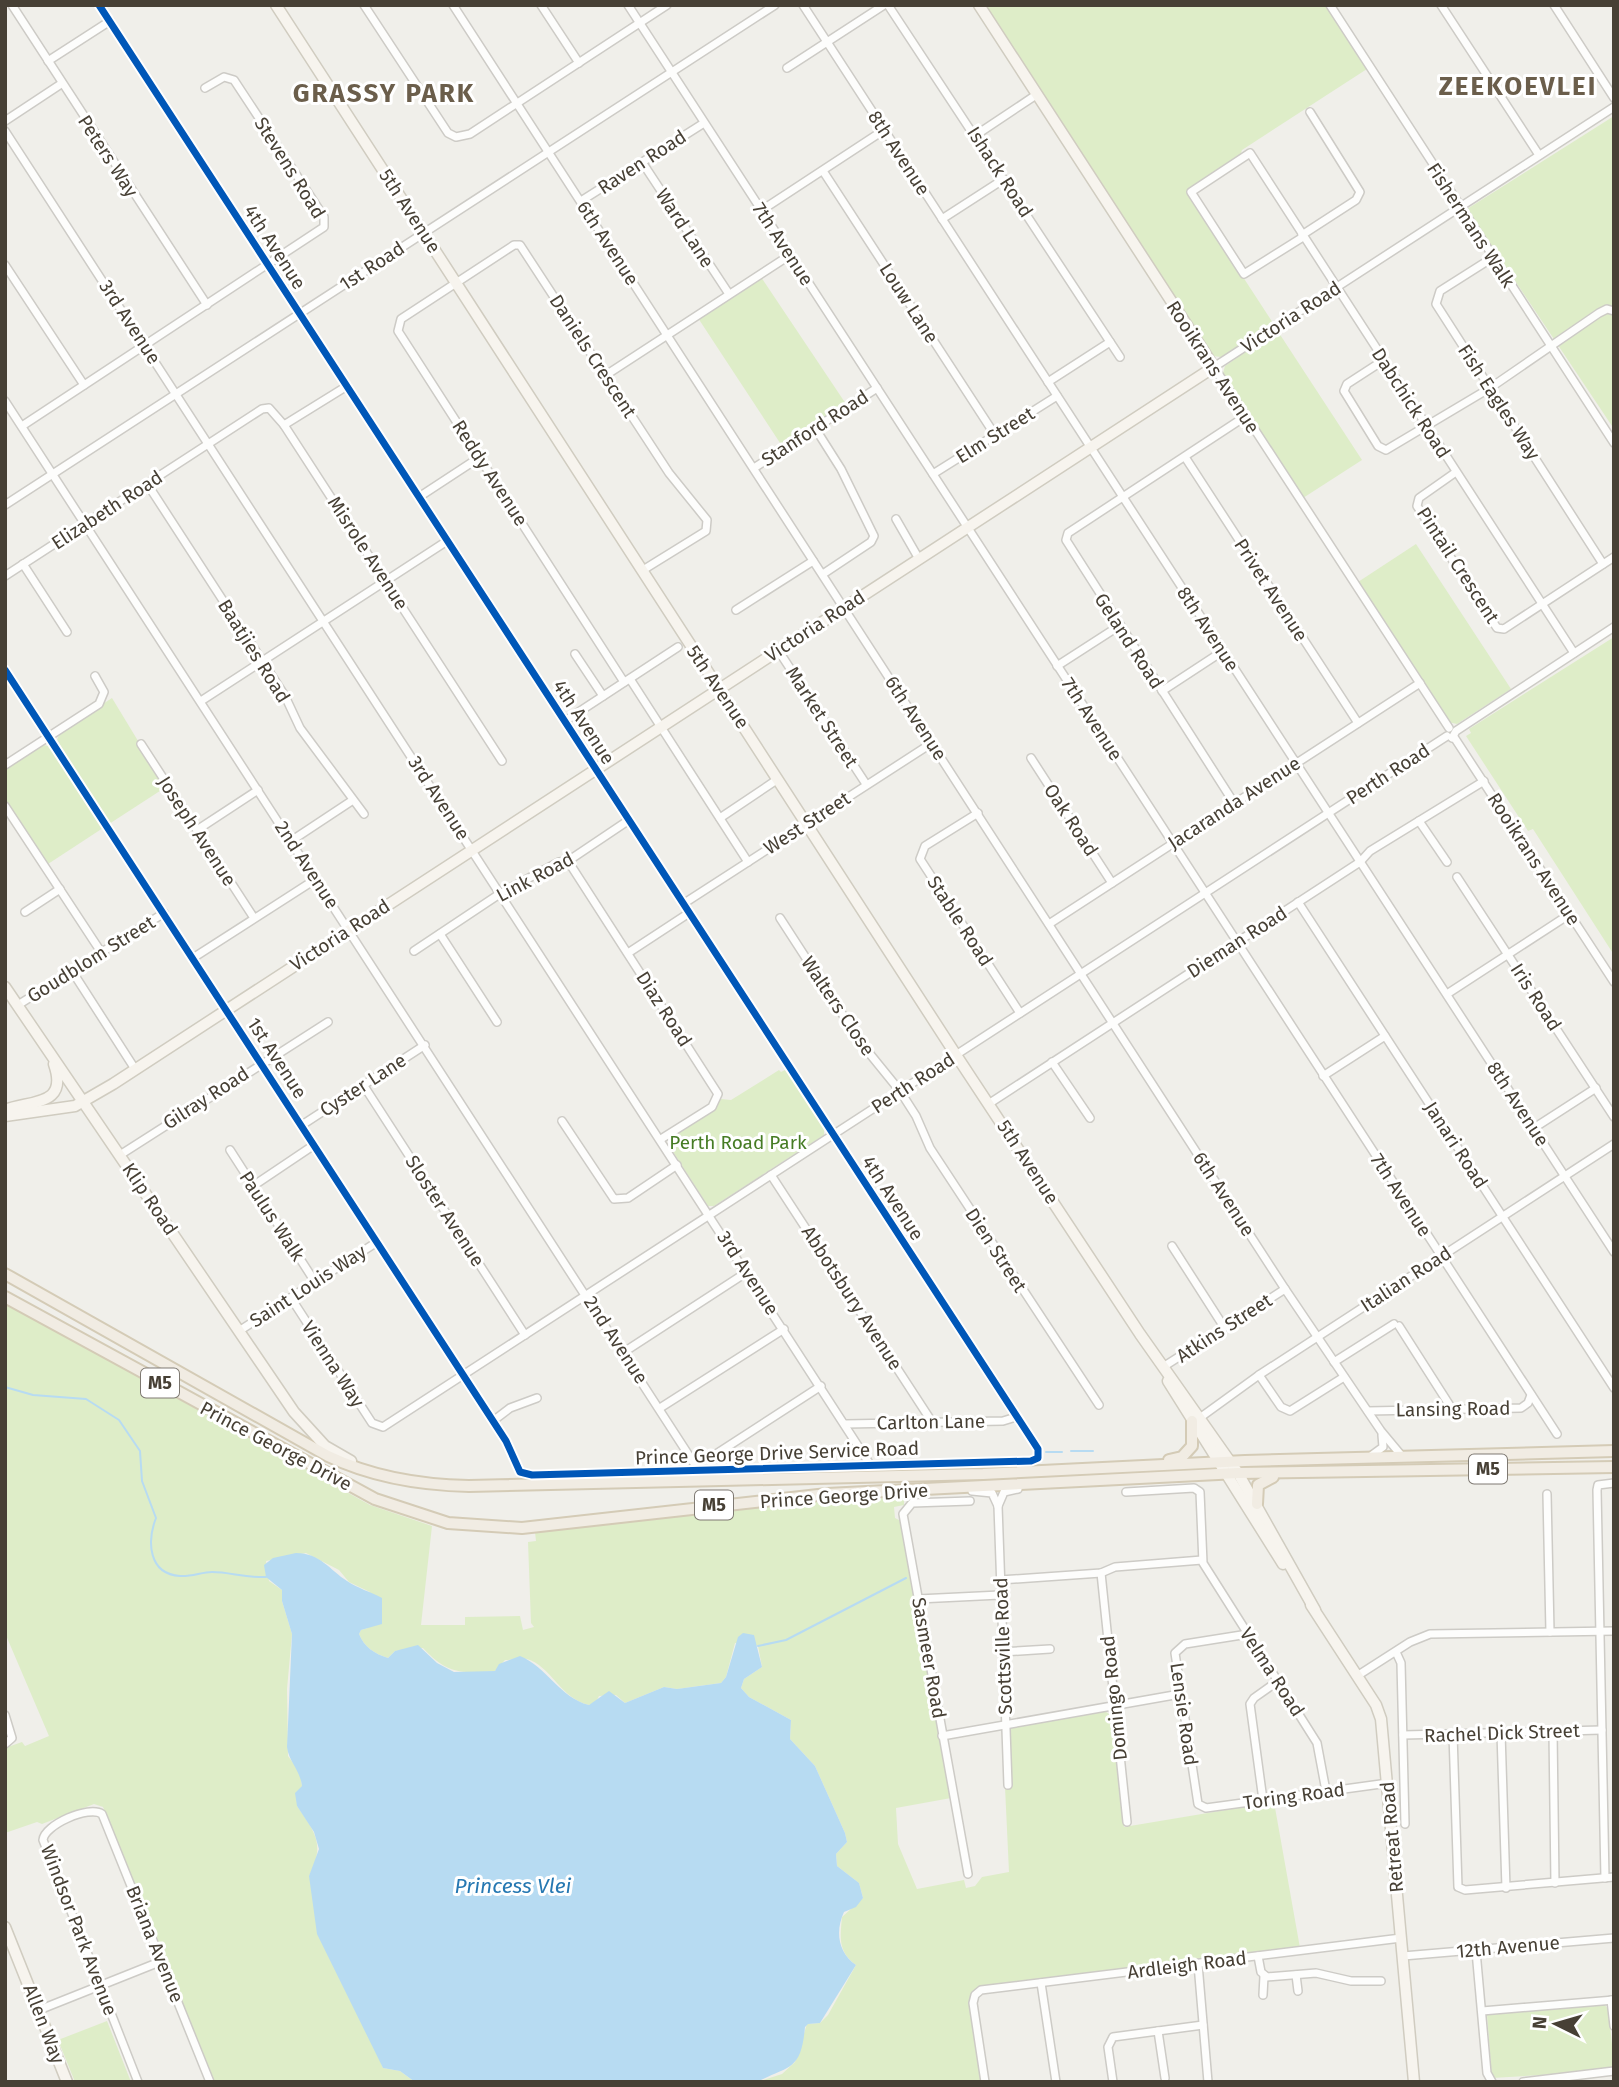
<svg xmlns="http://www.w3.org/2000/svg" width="1619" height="2087" font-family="'Fira Sans',sans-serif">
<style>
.green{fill:#deedc8}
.water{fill:#b7dbf2}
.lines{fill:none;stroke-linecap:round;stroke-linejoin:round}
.stream{stroke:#b7dbf2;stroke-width:2}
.street-casing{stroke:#cdcbc6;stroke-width:10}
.secondary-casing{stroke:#d0ccc0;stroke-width:13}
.primary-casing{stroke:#d4cbb6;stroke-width:14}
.street{stroke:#fdfdfc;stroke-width:7}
.secondary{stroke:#f7f4ee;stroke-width:10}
.primary{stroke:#f1ece3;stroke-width:10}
.cycleway-casing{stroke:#fff;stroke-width:11}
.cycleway{stroke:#0057b8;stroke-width:7}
.labels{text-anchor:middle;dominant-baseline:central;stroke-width:6;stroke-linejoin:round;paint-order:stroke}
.shield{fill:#fff;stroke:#7e7972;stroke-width:2}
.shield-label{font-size:18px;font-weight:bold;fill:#474035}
.street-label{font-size:19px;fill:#474035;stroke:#fff}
.park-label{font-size:19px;fill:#467c24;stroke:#fff}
.water-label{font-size:21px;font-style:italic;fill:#2678b2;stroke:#fff}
.district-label{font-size:26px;font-weight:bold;letter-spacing:2px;fill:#6b5e4b;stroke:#fff}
</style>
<rect width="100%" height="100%" fill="#f0efea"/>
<!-- green -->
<g class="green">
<path d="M982,5H1325L1367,69L1242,150L1240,156L1187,191L1273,323L1221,357L1213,356Z"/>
<path d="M1614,116V429L1467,209Z"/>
<path d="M761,277L846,404L782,446L698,318Z"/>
<path d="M1277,330L1362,460L1303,498L1223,373L1225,366Z"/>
<path d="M1416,544L1511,689L1457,724L1448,722L1358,582Z"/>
<path d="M1614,637V955L1533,829L1528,831L1466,736L1471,733L1469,729Z"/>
<path d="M112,698L166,787L109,824L57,740L60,732Z"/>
<path d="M42,745L50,746L103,828L48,864L5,799V769Z"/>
<path d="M787,1069L824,1127V1135L714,1206H708L670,1147V1139L715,1108L721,1099L731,1100L779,1070L781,1072Z"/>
<path d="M5,1303L370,1505L432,1526L421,1625H465V1617L520,1616L523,1630L534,1627L531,1623L528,1542L536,1541L535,1532L777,1504L904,1497V1505L894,1507L895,1518L901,1521L951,1798L896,1808L898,1844L917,1889L964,1880L966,1888L975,1886L982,1877L1009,1872L1005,1787L1011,1728L1105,1711L1113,1717L1124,1827L1274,1802L1300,1948L976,1990L970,2000L982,2082H757L782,2074L795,2062L807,2024L820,2023L828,2015L856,1965C838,1952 840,1938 842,1917L863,1898L859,1883L837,1866L836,1854L847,1842L845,1833L815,1766L790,1739L791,1720L749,1697L741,1688L744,1679L762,1667L758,1646L735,1643L726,1677L721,1683L677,1689L664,1687L625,1703L616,1695L599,1696L596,1702L589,1705C561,1699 550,1665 527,1659C521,1658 511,1660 505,1660L495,1671C462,1674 447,1674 423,1648L395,1651L388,1658C375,1654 364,1647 359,1634L361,1630L368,1628L370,1592L349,1582L339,1570L306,1553L266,1561L269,1581L282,1590V1601L292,1634L287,1689L288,1756L300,1772L302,1786L297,1806C316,1833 325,1845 309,1876L383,2068L400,2071L415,2082H212L103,1807L94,1804L42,1824L37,1822L5,1833V1748L22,1742L25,1746L49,1736L5,1633Z"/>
<path d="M1604,2004L1608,2009L1614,2062L1609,2071L1492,2078L1487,2015Z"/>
<path d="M107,2021L131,2082H75L58,2040Z"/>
</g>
<!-- water -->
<path class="water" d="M296,1553C320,1553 330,1570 347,1581C357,1588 371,1592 382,1598V1624L361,1630L359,1634C364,1647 375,1654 388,1658L395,1651L418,1645L437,1663L454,1672L495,1671L499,1664L520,1656C547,1667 560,1698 589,1705L609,1691L625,1703L664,1687L677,1689L721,1683L726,1677L738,1637L743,1633L754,1635L762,1667L744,1679L741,1688L749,1697L791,1720L790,1739L815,1766L845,1833L847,1842L836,1854L837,1866L859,1883L863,1898L856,1907L844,1912C835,1931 838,1953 856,1965L820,2023L808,2024L805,2027C801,2071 790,2065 757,2082H415L400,2071L383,2068L317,1934L309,1876L319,1849L314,1832L297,1806L295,1793L302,1786C300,1770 289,1762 287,1747L292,1634L282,1601V1590L266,1577L264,1565L273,1558Z"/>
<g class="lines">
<!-- stream -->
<g class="stream">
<path d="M5,1387L33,1395L86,1399L119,1420L140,1451L142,1481L156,1518C147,1541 148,1574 180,1576C191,1577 202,1572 212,1572C230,1572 245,1578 266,1577"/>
<path d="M1071,1451H1093"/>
<path d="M1046,1452H1062"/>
<path d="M758,1646L786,1640L906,1578"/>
</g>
<!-- street casing -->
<g class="street-casing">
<g id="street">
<path d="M12,5L207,305"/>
<path d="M364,5L448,133L456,137L470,134L667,5"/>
<path d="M453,5L1285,1289L1381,1431L1401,1455"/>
<path d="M541,5L579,63"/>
<path d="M628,5L1557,1434"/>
<path d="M803,5L1614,1252"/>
<path d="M888,5L1120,357"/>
<path d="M1330,5L1614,443"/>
<path d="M1441,5L1539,155"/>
<path d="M1554,5L1614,98"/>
<path d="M48,61L110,21"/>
<path d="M787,68L884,5"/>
<path d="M5,121L61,84"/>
<path d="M5,131L871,1466"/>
<path d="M976,135L1036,95"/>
<path d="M642,162L729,294"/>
<path d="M823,171L995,435"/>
<path d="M581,201L704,123"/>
<path d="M762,210L884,130"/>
<path d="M942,219L1004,179"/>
<path d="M1302,235L1356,200L1360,192L1310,112"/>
<path d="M1303,237L1244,274L1191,192L1250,153L1574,653"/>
<path d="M1492,258L1440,291L1436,304L1603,564"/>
<path d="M5,265L84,385"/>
<path d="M1384,360L1347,384L1344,391L1378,446L1386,450L1490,388L1599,313L1607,309L1614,311"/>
<path d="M606,375L790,255"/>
<path d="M1048,382L1110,342"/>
<path d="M5,401L699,1471"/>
<path d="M284,425L347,386"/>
<path d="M22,426L324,227V217L234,80L224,77L205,88"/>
<path d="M815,428L841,469L874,536L871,542L823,574"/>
<path d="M1185,457L1358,723"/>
<path d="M754,468L877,388"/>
<path d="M1456,472L1419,498L1417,506L1497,628L1504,629L1614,557"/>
<path d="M933,474L1057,396"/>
<path d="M148,485L285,696L300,728L364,814"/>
<path d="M419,497L480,457"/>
<path d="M5,505L775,5"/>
<path d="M896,519L919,559"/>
<path d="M23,564L67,632"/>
<path d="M5,576L262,409L269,408L284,425L502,761"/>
<path d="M736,610L813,561"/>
<path d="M778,650L866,784"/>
<path d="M575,654L603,696"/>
<path d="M1057,666L1119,626"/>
<path d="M5,670L506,1441L520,1472L532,1475L1031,1461L1038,1458V1449L99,5"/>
<path d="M630,679L748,862"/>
<path d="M624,682L398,331L401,319L514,245H520L669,473L707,520L706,531L643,570"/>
<path d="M1162,691L1223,651"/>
<path d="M201,701L447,541"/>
<path d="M565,721L678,647"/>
<path d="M1449,728L1214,367L1614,107"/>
<path d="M1454,737L1614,982"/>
<path d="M1452,738L1456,731L1614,627"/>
<path d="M141,744L254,918"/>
<path d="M1031,758L1112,883"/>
<path d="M5,765L99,704L104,692L95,676"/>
<path d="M1234,803L1066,540L1068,533L1246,416"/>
<path d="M5,806L101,952"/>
<path d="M978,813L925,846L920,859L1020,1013"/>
<path d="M720,818L778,779"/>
<path d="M1419,821L1447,862"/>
<path d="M197,830L258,790"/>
<path d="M291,841L353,800"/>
<path d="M568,861L718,1094L712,1107L661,1139"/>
<path d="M1457,877L1614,1117"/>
<path d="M1298,902L1614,1388"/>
<path d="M683,904L932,743"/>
<path d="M25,912L60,889"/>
<path d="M780,918L861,1043L900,1091L916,1116L930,1148L1099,1405"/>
<path d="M1049,924L1420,683"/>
<path d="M440,934L497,1022"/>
<path d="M414,951L501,893L559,862L568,861L629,820"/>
<path d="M628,953L689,913"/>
<path d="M193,958L316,879"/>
<path d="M72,971L135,1069"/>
<path d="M1447,994L1570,914"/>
<path d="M18,1005L164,913"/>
<path d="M1052,1062L1090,1118"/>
<path d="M1323,1076L1385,1036"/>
<path d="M364,1086L525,1335"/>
<path d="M990,1103L1360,862L1370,851L1484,781"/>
<path d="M562,1121L614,1199L628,1198L677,1165"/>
<path d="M302,1125L425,1045"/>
<path d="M1534,1128L1596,1088"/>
<path d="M230,1150L315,1282"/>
<path d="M120,1155L328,1022"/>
<path d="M771,1175L932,1422"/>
<path d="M253,1186L314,1145"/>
<path d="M1172,1246L1224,1327"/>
<path d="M291,1298L372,1423L383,1427L1447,736"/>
<path d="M1399,1326L1452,1409"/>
<path d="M239,1331L377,1242"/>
<path d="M624,1352L747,1272"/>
<path d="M1334,1362L1394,1324"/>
<path d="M1163,1367L1285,1289"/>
<path d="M1259,1375L1281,1407L1290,1411L1344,1377"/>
<path d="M660,1408L784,1329"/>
<path d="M1368,1411L1521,1408L1528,1403L1531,1395"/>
<path d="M1201,1417L1259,1375L1614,1144"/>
<path d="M493,1421L510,1408L537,1398"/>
<path d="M846,1424L1003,1421L1016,1417"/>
<path d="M1372,1455L1383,1447L1382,1435"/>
<path d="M710,1458L821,1386"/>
<path d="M972,1491L992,1493L998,1506L1008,1785"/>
<path d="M1126,1492L1194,1488L1200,1492L1203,1563L1317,1743L1326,1791"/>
<path d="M1547,1494L1550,1632"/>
<path d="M998,1506L1004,1492L1018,1489"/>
<path d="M1101,1573L1127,1822"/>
<path d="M1000,1580L1101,1573L1115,1567L1202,1560"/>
<path d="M918,1599L1000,1595"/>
<path d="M1248,1634L1185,1644L1175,1653L1198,1804L1206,1808L1388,1783"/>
<path d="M1002,1652L1050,1649"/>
<path d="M1396,1652L1401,1663L1405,1824"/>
<path d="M1357,1676L1410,1642L1430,1634L1614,1631"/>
<path d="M5,1715L12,1738L5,1744"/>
<path d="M1553,1731L1555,1883"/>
<path d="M1501,1733L1506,1888"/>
<path d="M1453,1734L1458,1887L1465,1890L1614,1877"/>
<path d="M1403,1735L1602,1730"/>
<path d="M942,1736L1180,1694"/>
<path d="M1263,1800L1250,1704L1254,1698L1278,1681"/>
<path d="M968,1874L903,1514L912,1503L970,1501"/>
<path d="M1605,1878L1597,1490L1598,1485L1614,1483"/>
<path d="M1476,1951L1487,2073L1492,2082"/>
<path d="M1258,1956L1261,1972L1267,1977L1316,1973L1351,1981H1381"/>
<path d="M1403,1956L1614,1938"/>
<path d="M1198,1964L1208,2082"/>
<path d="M1296,1975L1298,1991"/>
<path d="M1041,1983L1056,2082"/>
<path d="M1263,1995L1264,1976"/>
<path d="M1611,2000L1614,2026"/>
<path d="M39,2010L162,1961"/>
<path d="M1482,2011L1614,2000"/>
<path d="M1158,2031L1165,2078"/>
<path d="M138,2082L43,1840C44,1825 89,1805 102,1814L210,2082"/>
<path d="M985,2082L973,2003L975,1995L981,1990L1401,1938"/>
<path d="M1113,2082L1108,2047L1113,2037L1203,2025"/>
<path d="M1523,2082L1614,2071"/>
</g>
</g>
<!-- secondary casing -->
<g class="secondary-casing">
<g id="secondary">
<path d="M276,5L956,1055L1140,1334L1238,1473L1315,1610"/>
<path d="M5,987L294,1412L325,1446L351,1461"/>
<path d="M5,1110C30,1100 69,1107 54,1064"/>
<path d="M5,1116L75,1106L113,1084L1214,367L979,5"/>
<path d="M1168,1381L1283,1564"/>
<path d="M1311,1605L1376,1705L1381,1719L1414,2082"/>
<path d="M5,1927L67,2082"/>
</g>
</g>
<!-- primary casing -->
<g class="primary-casing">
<g id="primary">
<path d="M5,1274L328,1456C372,1477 419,1485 469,1486L983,1474L1245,1461L1614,1451"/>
<path d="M5,1297L375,1499L448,1523L522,1528L827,1494L1238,1473L1614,1467"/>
<path d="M1169,1460L1182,1457L1192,1446V1421"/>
<path d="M1257,1504L1258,1485L1273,1477"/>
</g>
</g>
<!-- street -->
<use href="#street" class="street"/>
<!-- secondary -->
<use href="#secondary" class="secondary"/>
<!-- primary -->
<use href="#primary" class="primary"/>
<!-- cycleway casing -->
<g class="cycleway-casing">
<path id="cycleway" d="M5,670L506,1441L520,1472L532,1475L1031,1461L1038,1458V1449L99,5"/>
</g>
<!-- cycleway -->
<use href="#cycleway" class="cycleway"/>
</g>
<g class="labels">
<!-- shield labels -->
<g class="shield">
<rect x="141" y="1368.5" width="38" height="29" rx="5"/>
<rect x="1469" y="1454.5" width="38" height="29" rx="5"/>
<rect x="695" y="1490.5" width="38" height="29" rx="5"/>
</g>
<g class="shield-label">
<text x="160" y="1383">M5</text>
<text x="1488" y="1469">M5</text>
<text x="714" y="1505">M5</text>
</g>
<!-- street labels -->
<g class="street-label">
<text transform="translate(899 153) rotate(57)">8th Avenue</text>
<text transform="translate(108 156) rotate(57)">Peters Way</text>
<text transform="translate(642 162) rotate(-33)">Raven Road</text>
<text transform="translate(290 168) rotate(58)">Stevens Road</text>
<text transform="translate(1000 172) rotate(57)">Ishack Road</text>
<text transform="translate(410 211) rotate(57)">5th Avenue</text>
<text transform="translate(1471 225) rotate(57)">Fishermans Walk</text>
<text transform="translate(685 228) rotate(57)">Ward Lane</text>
<text transform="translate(608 243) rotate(57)">6th Avenue</text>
<text transform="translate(783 244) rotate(57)">7th Avenue</text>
<text transform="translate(275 247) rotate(57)">4th Avenue</text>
<text transform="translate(372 266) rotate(-33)">1st Road</text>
<text transform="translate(909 303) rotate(57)">Louw Lane</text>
<text transform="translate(1291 317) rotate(-33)">Victoria Road</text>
<text transform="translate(130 322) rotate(57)">3rd Avenue</text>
<text transform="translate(593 356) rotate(57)">Daniels Crescent</text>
<text transform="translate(1213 367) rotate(57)">Rooikrans Avenue</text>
<text transform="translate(1499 402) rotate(57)">Fish Eagles Way</text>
<text transform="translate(1411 403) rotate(57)">Dabchick Road</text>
<text transform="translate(815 428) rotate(-33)">Stanford Road</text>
<text transform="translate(995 435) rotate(-32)">Elm Street</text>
<text transform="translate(490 473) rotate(57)">Reddy Avenue</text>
<text transform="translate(107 510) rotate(-33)">Elizabeth Road</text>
<text transform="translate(368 553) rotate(57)">Misrole Avenue</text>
<text transform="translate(1458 565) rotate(57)">Pintail Crescent</text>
<text transform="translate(1271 590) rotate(57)">Privet Avenue</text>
<text transform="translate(815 626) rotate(-33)">Victoria Road</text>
<text transform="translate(1208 629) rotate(57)">8th Avenue</text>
<text transform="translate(1129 641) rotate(57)">Geland Road</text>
<text transform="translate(254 651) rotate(58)">Baatjies Road</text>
<text transform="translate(718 687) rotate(56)">5th Avenue</text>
<text transform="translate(822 717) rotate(57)">Market Street</text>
<text transform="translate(916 718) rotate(57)">6th Avenue</text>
<text transform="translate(1092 719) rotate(57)">7th Avenue</text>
<text transform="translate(584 722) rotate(57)">4th Avenue</text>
<text transform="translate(1388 774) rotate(-33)">Perth Road</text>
<text transform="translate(439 798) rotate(57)">3rd Avenue</text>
<text transform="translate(1234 803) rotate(-33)">Jacaranda Avenue</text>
<text transform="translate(1071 820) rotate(57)">Oak Road</text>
<text transform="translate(807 823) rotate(-33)">West Street</text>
<text transform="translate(197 831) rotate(57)">Joseph Avenue</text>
<text transform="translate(1534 859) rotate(57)">Rooikrans Avenue</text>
<text transform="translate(307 865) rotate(57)">2nd Avenue</text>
<text transform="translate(535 877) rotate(-28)">Link Road</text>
<text transform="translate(960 921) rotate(57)">Stable Road</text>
<text transform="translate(340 935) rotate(-33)">Victoria Road</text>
<text transform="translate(1237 942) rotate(-33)">Dieman Road</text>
<text transform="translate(91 959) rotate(-32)">Goudblom Street</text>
<text transform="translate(1536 997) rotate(57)">Iris Road</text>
<text transform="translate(838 1006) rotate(56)">Walters Close</text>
<text transform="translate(664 1009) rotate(57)">Diaz Road</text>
<text transform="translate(277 1058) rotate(57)">1st Avenue</text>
<text transform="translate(913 1083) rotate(-33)">Perth Road</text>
<text transform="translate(363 1085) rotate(-33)">Cyster Lane</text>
<text transform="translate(206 1098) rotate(-33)">Gilray Road</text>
<text transform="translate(1518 1104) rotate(57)">8th Avenue</text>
<text transform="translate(1456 1145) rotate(57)">Janari Road</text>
<text transform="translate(1028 1162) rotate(57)">5th Avenue</text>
<text transform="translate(1224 1194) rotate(57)">6th Avenue</text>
<text transform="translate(1401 1195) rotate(57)">7th Avenue</text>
<text transform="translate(893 1198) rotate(57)">4th Avenue</text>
<text transform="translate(150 1199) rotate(56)">Klip Road</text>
<text transform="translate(445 1211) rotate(57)">Sloster Avenue</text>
<text transform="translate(272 1216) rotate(57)">Paulus Walk</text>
<text transform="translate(996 1250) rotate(57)">Dien Street</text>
<text transform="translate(748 1273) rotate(57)">3rd Avenue</text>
<text transform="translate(1406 1279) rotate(-33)">Italian Road</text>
<text transform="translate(308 1286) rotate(-33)">Saint Louis Way</text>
<text transform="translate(852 1298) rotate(57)">Abbotsbury Avenue</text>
<text transform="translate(1224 1328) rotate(-33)">Atkins Street</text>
<text transform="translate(616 1340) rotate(57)">2nd Avenue</text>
<text transform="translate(333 1364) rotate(57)">Vienna Way</text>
<text transform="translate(1453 1409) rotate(-1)">Lansing Road</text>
<text transform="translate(931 1422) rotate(-1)">Carlton Lane</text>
<text transform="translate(276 1446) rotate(28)">Prince George Drive</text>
<text transform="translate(777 1453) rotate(-2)">Prince George Drive Service Road</text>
<text transform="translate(844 1496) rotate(-4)">Prince George Drive</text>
<text transform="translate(1003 1646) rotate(-92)">Scottsville Road</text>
<text transform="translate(929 1658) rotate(80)">Sasmeer Road</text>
<text transform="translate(1272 1672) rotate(57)">Velma Road</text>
<text transform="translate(1114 1698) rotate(-96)">Domingo Road</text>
<text transform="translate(1184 1714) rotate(82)">Lensie Road</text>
<text transform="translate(1502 1733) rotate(-2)">Rachel Dick Street</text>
<text transform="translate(1294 1796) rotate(-8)">Toring Road</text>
<text transform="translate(1392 1837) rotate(-95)">Retreat Road</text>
<text transform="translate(79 1930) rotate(69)">Windsor Park Avenue</text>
<text transform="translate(155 1944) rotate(68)">Briana Avenue</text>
<text transform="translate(1508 1947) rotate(-5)">12th Avenue</text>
<text transform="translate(1187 1965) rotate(-7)">Ardleigh Road</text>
<text transform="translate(44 2024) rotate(69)">Allen Way</text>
</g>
<!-- park labels -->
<g class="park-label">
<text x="738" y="1142">Perth Road Park</text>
</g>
<!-- water labels -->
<g class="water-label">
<text x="513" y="1886">Princess Vlei</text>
</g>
<!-- district labels -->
<g class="district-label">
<text x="1518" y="86">ZEEKOEVLEI</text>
<text x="384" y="93">GRASSY PARK</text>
</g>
</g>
<!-- border -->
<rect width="1619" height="2087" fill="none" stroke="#474035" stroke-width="14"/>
<!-- north arrow -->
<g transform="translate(1556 2024) rotate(275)" stroke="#ffffff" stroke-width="5" paint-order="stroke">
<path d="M0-5L12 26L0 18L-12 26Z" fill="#474035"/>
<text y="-10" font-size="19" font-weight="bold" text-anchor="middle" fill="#474035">N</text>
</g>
</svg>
